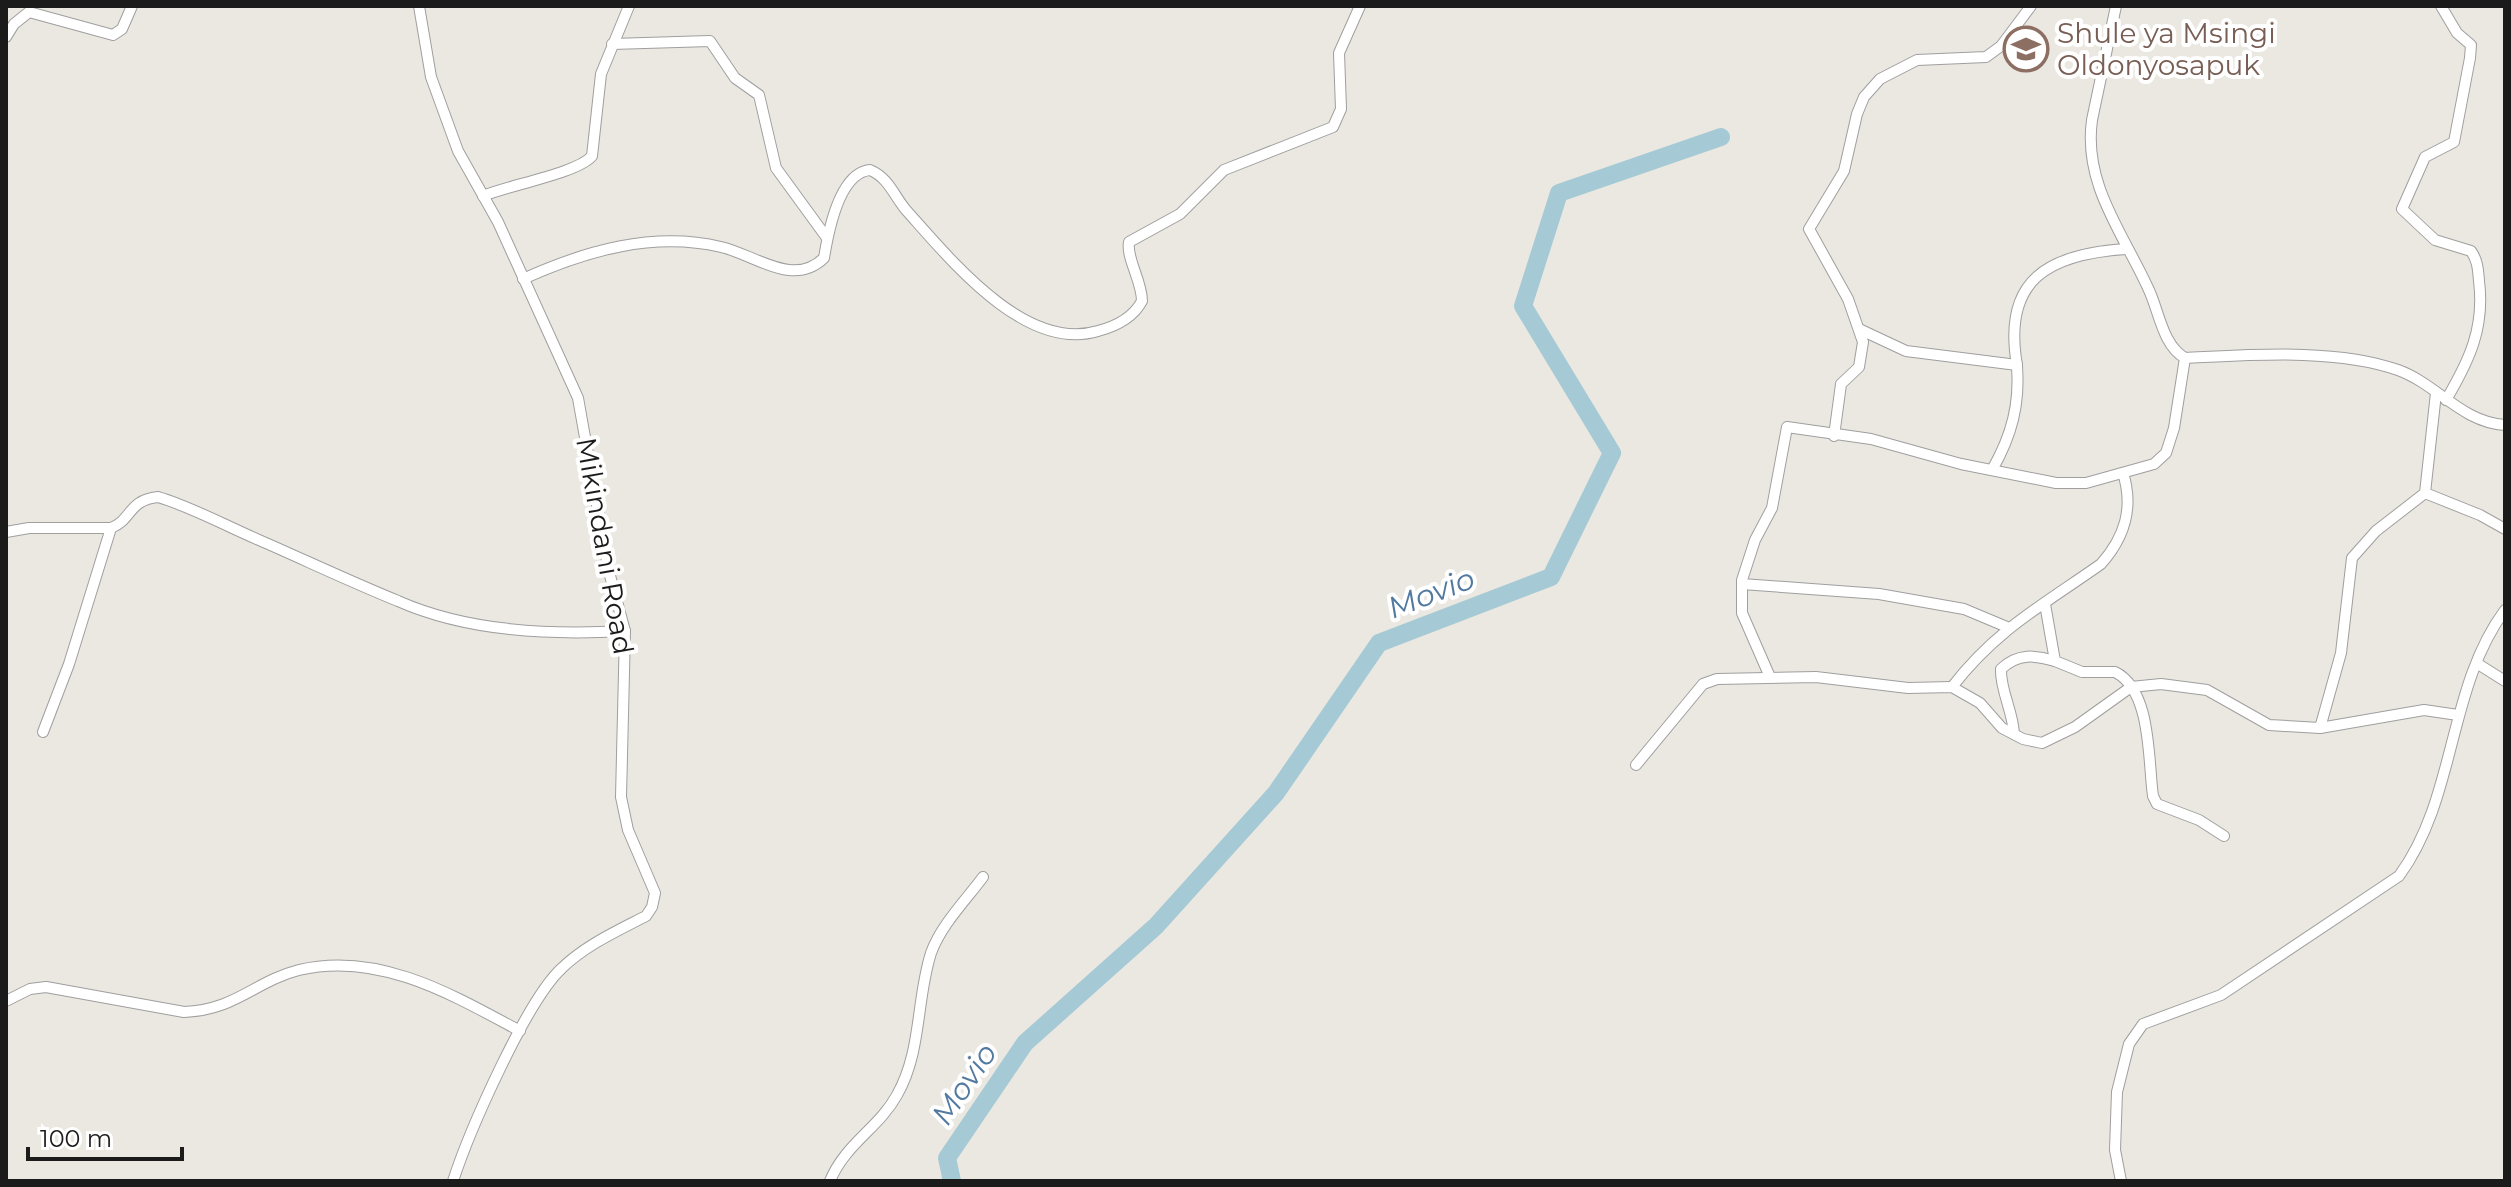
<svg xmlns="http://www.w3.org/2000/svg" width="2511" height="1187" font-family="Montserrat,sans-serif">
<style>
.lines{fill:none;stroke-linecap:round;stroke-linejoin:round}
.river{stroke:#a5cad5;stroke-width:18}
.minor-casing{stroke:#9f9f9f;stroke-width:12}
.minor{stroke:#fff;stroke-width:10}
.labels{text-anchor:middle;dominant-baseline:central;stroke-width:8;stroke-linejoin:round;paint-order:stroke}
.education-label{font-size:28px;fill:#785e54;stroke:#fff;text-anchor:start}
.street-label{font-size:28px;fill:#1b1b1b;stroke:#fff}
.water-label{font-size:30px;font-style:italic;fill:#5279a0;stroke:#fff}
</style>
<rect width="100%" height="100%" fill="#ebe8e1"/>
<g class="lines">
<!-- river -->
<path class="river" d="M952,1181L947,1158L1025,1043L1156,926L1276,793L1379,643L1551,577L1612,453L1523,306L1559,193L1721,137"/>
<!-- minor casing -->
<g class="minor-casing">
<g id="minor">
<path d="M419,6L431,77L458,151L498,222L578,398L609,572L625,631L621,797L628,830L655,893L652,907L646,916C617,931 586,945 562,968C526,1001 469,1132 453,1181"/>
<path d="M2116,6L2092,120C2083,184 2123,233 2148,288C2159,310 2162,345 2185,358C2250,355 2336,348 2398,370C2437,384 2461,422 2505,425"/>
<path d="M2441,6L2457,33L2471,45L2470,58L2454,142L2425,157L2402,209L2435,240L2471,251C2478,261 2478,270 2479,281C2485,328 2469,361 2446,400"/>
<path d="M6,37L14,24L29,12L113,35L122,29L132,6"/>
<path d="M612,44L710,41L735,78L759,95L776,168L827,238"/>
<path d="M483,196C509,185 578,173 592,156L601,74L629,6"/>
<path d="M523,279C585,251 653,231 721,247C756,255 793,288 824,258C828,233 839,173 870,170C889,178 894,196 906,210C950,259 1025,353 1098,331C1117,326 1133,318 1142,301C1142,281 1126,258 1129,242L1180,214L1224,170L1333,127L1341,109L1339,53L1360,6"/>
<path d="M1859,329L1906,351L2017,365C2020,404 2012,435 1992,470"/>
<path d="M2017,365C2002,279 2049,254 2126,249"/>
<path d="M1834,436L1841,384L1859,367L1863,342L1848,299L1809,229L1844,171L1857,114L1864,97L1880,79L1917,60L1986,57L2001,46L2031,6"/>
<path d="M2425,493L2480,515L2505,529"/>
<path d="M6,532L29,528H111C132,520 128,500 158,497C192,507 226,526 259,540C305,560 351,582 398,601C468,632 551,635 625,631"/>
<path d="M1742,584L1879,594L1964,609L2007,627"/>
<path d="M2045,604L2055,661L2082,672H2115C2152,690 2148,762 2153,796L2157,804L2199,820L2224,836"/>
<path d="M2478,664L2505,681"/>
<path d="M1770,677L1742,613V580L1755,540L1772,508L1787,427L1871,439L1961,464L2056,483H2086L2154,464L2166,453L2174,428L2185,358"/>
<path d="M1952,687C1997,629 2043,605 2101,564C2125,537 2134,508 2123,473"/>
<path d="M2320,728L2424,710L2458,715"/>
<path d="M43,732L69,664L111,528"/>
<path d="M2014,734C2013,711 2000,690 2001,669C2018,653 2035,655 2055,661"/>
<path d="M1636,765L1703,684L1717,679L1816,677L1908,688L1952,687L1980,703L2002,728L2023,739L2042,743L2075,727L2131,687L2161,684L2207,690L2269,725L2320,728L2341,653L2352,558L2376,531L2425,493L2436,393"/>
<path d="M6,1001L30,989L46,987L184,1012C236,1010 255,981 299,970C379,951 453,995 520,1031"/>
<path d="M830,1181C845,1144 879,1128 897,1095C922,1051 916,1000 931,953C941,925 966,900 983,877"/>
<path d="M2121,1181L2115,1150L2117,1092L2129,1044L2143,1024L2221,995L2399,876C2457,797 2447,688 2505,610"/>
</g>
</g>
<!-- minor -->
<use href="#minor" class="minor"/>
</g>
<!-- icons -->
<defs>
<g id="school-ring" transform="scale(2.3)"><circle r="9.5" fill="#fff" stroke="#8d6e63" stroke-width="1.5"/><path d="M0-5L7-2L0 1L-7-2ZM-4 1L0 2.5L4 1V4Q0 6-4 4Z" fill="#8d6e63"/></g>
</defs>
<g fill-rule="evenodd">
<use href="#school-ring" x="2026" y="49"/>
</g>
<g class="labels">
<!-- education labels -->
<g class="education-label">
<text x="2057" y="33">Shule ya Msingi<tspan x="2057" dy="32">Oldonyosapuk</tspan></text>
</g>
<!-- street labels -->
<g class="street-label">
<text transform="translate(605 546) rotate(80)">Mikindani Road</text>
</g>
<!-- water labels -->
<g class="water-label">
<text transform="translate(1431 593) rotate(-21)">Movio</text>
<text transform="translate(964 1084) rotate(-56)">Movio</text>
</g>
</g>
<!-- border -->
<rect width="2511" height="1187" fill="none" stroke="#1b1b1b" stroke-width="16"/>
<!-- scale -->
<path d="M28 1147v12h154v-12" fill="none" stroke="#1b1b1b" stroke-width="4"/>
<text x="40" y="1147" font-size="24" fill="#1b1b1b" stroke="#ffffff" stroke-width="6" paint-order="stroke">100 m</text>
</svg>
